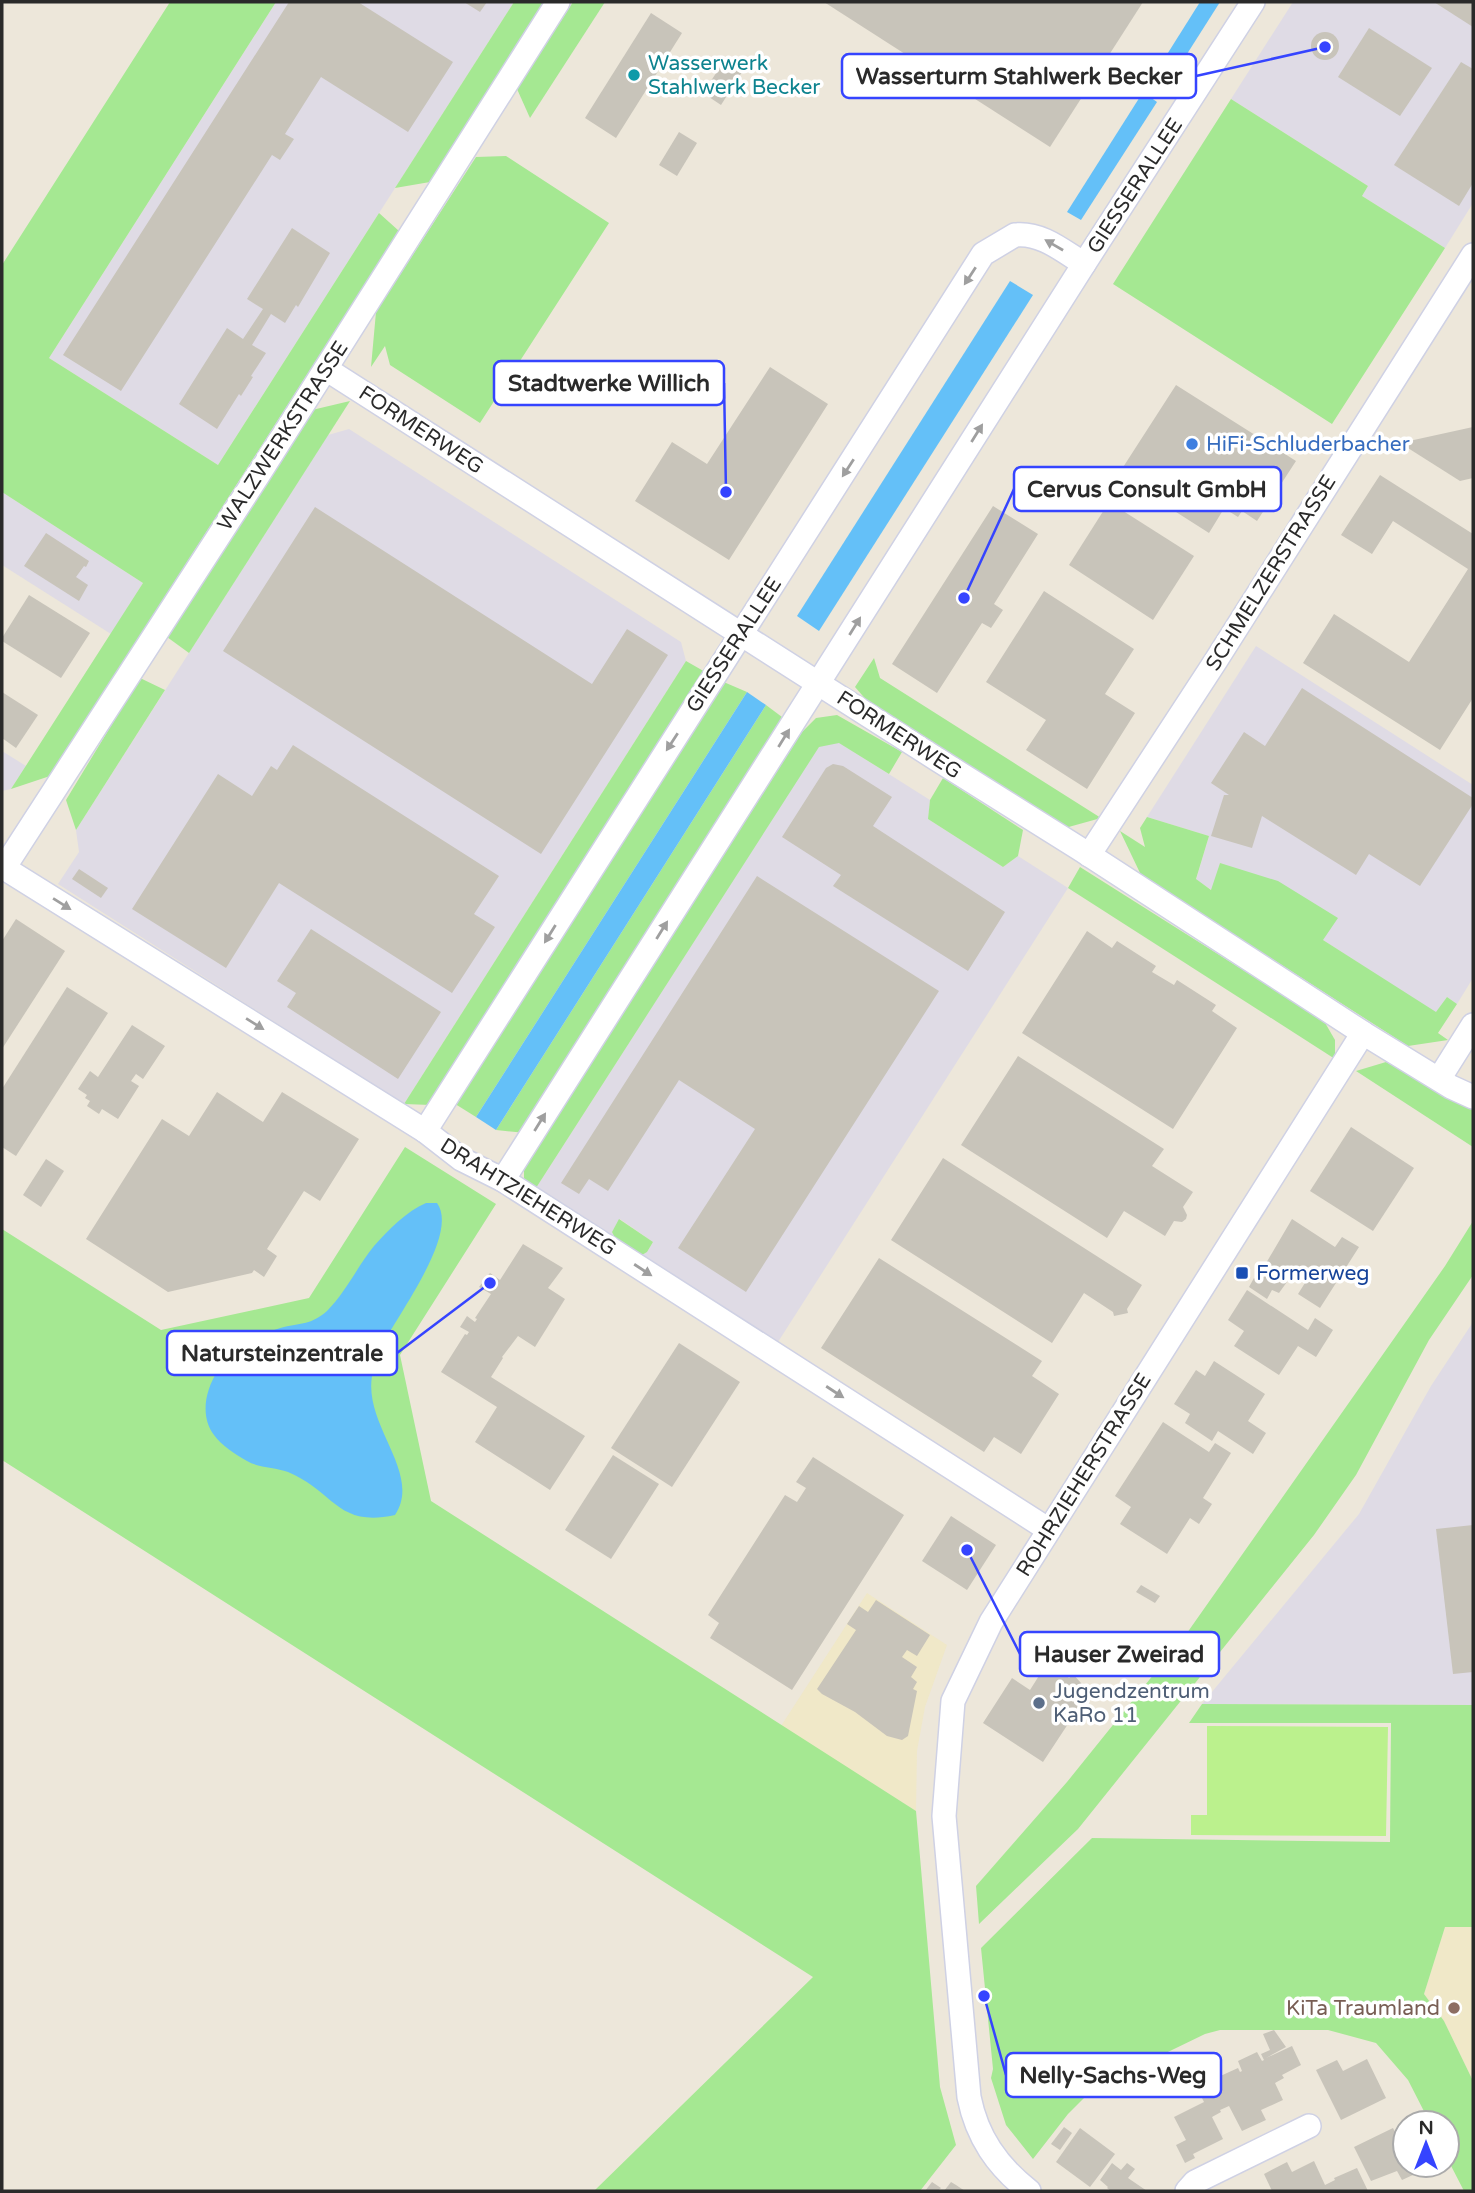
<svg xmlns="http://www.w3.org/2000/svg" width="1475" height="2193" font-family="'Varela Round',sans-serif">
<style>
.industrial{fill:#dfdbe5}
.education{fill:#f0e8c8}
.green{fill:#a5e892}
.pitch{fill:#bbf18d}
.water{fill:#64c0f8}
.building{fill:#c8c4ba}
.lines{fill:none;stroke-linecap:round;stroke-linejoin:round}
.street-casing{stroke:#cfd1e4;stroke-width:26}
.street{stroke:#fff;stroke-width:23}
.oneway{fill:#9f9f9f}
.culture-dot{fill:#0f9aa8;stroke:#fff;stroke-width:2.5}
.shop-dot{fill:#3f7fe0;stroke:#fff;stroke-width:2.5}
.transit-dot{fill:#1a4fb4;stroke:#fff;stroke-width:2.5}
.service-dot{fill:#5c6f8a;stroke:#fff;stroke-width:2.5}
.education-dot{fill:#8d6e63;stroke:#fff;stroke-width:2.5}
.labels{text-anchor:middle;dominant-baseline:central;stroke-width:7;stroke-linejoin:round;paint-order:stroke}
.culture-label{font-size:21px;fill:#0d838f;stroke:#fff;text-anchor:start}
.street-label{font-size:21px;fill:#2a2a2a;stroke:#fff}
.shop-label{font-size:21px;fill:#366cbe;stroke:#fff;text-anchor:start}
.transit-label{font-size:21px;fill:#164399;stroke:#fff;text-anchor:start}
.service-label{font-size:21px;fill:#4e5e75;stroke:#fff;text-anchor:start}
.education-label{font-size:21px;fill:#785e54;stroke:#fff;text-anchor:end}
.leader{fill:none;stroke:#3544ff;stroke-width:2.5}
.callout-dot{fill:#3544ff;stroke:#fff;stroke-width:2.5}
.callout{fill:#fff;stroke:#3544ff;stroke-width:2.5}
.callout-label{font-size:23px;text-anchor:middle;font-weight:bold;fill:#2a2a2a}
</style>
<rect width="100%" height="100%" fill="#ede7da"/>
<!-- industrial -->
<g class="industrial">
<path d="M276,2H514L218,465L49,358Z"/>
<path d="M1293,2H1473V203L1445,248L1362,196L1368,186L1231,99Z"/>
<path d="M349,429L681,642L686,661L404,1104L58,884L79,852L76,830L328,435Z"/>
<path d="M2,492L143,583L111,634L2,565Z"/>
<path d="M1256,646L1473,785V978L1457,1004L1447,997L1436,1013L1323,940L1220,863L1212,890L1196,880L1209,836L1147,817Z"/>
<path d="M838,742L930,800L928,819L1003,867L1018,856L1068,888L778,1342L642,1255L647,1252L653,1242L620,1219L612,1232L615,1238L536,1188L819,746Z"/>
<path d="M2,751L26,766L11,789L2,791Z"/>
<path d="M1473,1322V1705L1202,1704L1359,1514L1431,1386Z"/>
</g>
<!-- education -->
<g class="education">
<path d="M867,1593L947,1645L925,1707L917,1751L916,1811L781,1726Z"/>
<path d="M1445,1927H1473V2081L1444,2021L1424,1994Z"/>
</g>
<!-- green -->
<g class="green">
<path d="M170,2H276L49,358L218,465L379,213L399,231L50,776L11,789L143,583L2,492V265Z"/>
<path d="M514,2H545L430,182L395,188Z"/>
<path d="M573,2H605L530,118L517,89Z"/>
<path d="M1231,99L1368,186L1362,196L1445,248L1332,424L1113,284Z"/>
<path d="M506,156L609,223L480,423L390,365L385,346L371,367L376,312L476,157Z"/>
<path d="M350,401L189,653L167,637L312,410Z"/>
<path d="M874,658L880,678L1101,818L1065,828L869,703L855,687Z"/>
<path d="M686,661L707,673L431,1105L404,1104Z"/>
<path d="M140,678L165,690L76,830L66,800Z"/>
<path d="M719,680L747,692L476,1117L452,1102Z"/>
<path d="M766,705L786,720L526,1133L496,1130Z"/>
<path d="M837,715L902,752L889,774L839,743L819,747L536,1188L524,1180V1169L802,732L816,718Z"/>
<path d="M943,778L1023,830L1018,856L1003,867L928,819L930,800Z"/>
<path d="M1147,817L1209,836L1196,879L1211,890L1220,863L1278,881L1338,918L1323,940L1436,1012L1447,997L1457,1004L1438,1033L1448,1040L1408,1046L1141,875L1120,831L1145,847L1140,828Z"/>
<path d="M1080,867L1324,1021L1335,1040V1059L1068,888Z"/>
<path d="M1386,1062L1473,1108V1147L1356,1071Z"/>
<path d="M405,1147L496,1204L400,1355L431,1501L916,1811L940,2087L956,2145L920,2191H594L813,1977L2,1460V1229L161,1330L309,1298Z"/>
<path d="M619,1219L653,1242L647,1252L642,1255L615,1238L612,1232Z"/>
<path d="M1473,1221V1275L1429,1340L1356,1475L1314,1535L1078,1829L979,1924L976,1886L1067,1782L1187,1633L1445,1266Z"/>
<path d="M1202,1704L1473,1705V1927H1445L1424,1994L1444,2021L1473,2081V2191H1464L1447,2158V2123H1430L1408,2080L1376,2043L1328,2030H1220L1205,2034L1106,2082L1086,2096L1068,2114L1033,2159L1006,2125L991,2078L993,2069L981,1948L1092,1838L1390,1842L1391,1723H1189Z"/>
</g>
<!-- pitch -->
<path class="pitch" d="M1207,1726L1388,1727L1386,1836L1191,1835V1815H1207Z"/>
<!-- water -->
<g class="water">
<path d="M1200,2H1220L1180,65L1166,56Z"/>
<path d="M1143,92L1157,102L1081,220L1067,212Z"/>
<path d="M1010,281L1033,295L819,631L797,616Z"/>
<path d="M747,692L766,705L496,1130L476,1117Z"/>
<path d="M426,1203H437C460,1234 395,1318 381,1348C378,1354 376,1361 374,1368C357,1421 424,1471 395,1515C337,1528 334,1491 288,1472C275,1467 259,1468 247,1461C236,1455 221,1445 214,1435C192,1406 217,1359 245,1344C256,1338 271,1330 284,1327C301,1323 311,1325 327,1311C346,1292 357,1267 374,1246C388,1230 407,1211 426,1203Z"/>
</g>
<!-- building -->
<g class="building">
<path d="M289,2H358L453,62L408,132L321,77L285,134L294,139L280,160L272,155L121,391L63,355Z"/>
<path d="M464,2H487L480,12Z"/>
<path d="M824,2H1143L1050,147Z"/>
<path d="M1434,2H1473V27Z"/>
<path d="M651,13L682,33L616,138L585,118Z"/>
<path d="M1369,28L1432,68L1400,116L1338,77Z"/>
<circle cx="1325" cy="46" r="14"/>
<path d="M724,61L742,72L721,105L703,93Z"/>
<path d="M1461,62L1473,69V183L1459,206L1394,165Z"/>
<path d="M679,132L697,143L677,176L659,165Z"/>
<path d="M292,228L330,253L298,307L296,305L285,323L271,314L252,345L266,353L251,376L253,377L241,396L239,394L217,429L179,404L227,328L243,339L263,309L247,299Z"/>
<path d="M770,367L828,404L729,560L635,501L672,442L707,464Z"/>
<path d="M1176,385L1296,461L1257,521L1242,511L1238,517L1230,512L1234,506L1228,502L1209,533L1118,475Z"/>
<path d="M1473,427V478L1460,481L1400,443Z"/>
<path d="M1380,475L1473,534V698L1440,750L1303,663L1334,614L1409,662L1468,569L1393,521L1372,554L1341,535Z"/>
<path d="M1109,502L1194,556L1153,620L1069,565Z"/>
<path d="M993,506L1038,534L994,604L1003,610L991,628L982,623L937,693L892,664Z"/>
<path d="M315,507L592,684L627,629L668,655L541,854L223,651Z"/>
<path d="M46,533L89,561L86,567L84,566L76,577L88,585L79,601L24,566Z"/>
<path d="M1044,591L1134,649L1105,694L1135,713L1087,789L1026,750L1046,720L986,682Z"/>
<path d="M29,595L90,633L61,678L2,641V638Z"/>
<path d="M1302,688L1473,798V804L1420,886L1369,854L1356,875L1262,816L1252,848L1211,836L1224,795H1229L1211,783L1244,732L1265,746Z"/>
<path d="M2,692L38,715L16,748L2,738Z"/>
<path d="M293,745L499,876L474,914L495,927L452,993L279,883L226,968L132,909L218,774L252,796L271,766L277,770Z"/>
<path d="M833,764L843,766L892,797L873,826L1005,912L968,971L833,886L841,875L782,837L826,768Z"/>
<path d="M79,869L108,888L101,898L72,879Z"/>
<path d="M757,876L939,991L746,1292L678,1248L755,1129L679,1080L608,1191L589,1179L579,1194L561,1183Z"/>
<path d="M16,919L65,951L2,1049V941Z"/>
<path d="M311,929L441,1012L398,1079L287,1007L296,993L277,981Z"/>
<path d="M1087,931L1112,948L1117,941L1156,966L1152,972L1174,985L1177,980L1216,1005L1212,1011L1237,1028L1173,1129L1022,1033Z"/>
<path d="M67,987L108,1013L16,1156L2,1147V1089Z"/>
<path d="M132,1025L165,1046L143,1079L136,1074L131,1081L139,1086L118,1119L102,1109L99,1114L87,1106L90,1101L85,1098L87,1095L78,1089L90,1071L98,1077Z"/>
<path d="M1018,1056L1164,1149L1152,1166L1193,1192L1183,1207L1187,1215L1186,1219L1182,1222L1174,1221L1165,1236L1124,1211L1107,1238L961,1145Z"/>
<path d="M217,1092L263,1122L282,1092L359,1139L320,1201L304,1191L267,1249L277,1256L264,1277L254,1270L252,1273L168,1292L86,1239L162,1119L189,1136Z"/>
<path d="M1351,1127L1414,1168L1373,1231L1310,1191Z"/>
<path d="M943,1158L1142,1285L1127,1309L1128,1313L1114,1316L1113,1312L1084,1293L1052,1343L891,1240Z"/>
<path d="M46,1159L64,1171L41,1207L23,1195Z"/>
<path d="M1292,1219L1335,1247L1342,1237L1359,1247L1320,1308L1298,1294L1310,1275L1297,1268L1279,1293L1272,1290L1267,1299L1249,1287L1254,1278L1260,1282L1266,1273L1262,1270Z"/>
<path d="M523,1244L563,1268L548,1288L565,1299L535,1347L518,1336L502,1357L503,1358L491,1377L585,1436L550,1490L475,1442L497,1407L441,1372L465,1334L467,1335L469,1332L460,1327L467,1316L475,1322L477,1319L475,1318L491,1294L479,1287L490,1273L500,1280Z"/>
<path d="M879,1258L1042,1361L1032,1376L1059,1394L1021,1454L994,1437L984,1452L821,1348Z"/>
<path d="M1247,1290L1308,1330L1315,1318L1333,1330L1316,1357L1298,1346L1279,1375L1234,1346L1244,1331L1228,1320Z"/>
<path d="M679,1343L740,1382L672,1487L611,1448Z"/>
<path d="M1214,1361L1265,1394L1248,1421L1266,1433L1253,1454L1218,1431L1212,1441L1185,1423L1190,1414L1174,1404L1196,1370L1205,1376Z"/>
<path d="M1163,1422L1209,1452L1215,1443L1231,1453L1203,1498L1212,1504L1199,1524L1190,1518L1167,1554L1120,1524L1131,1507L1115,1496Z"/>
<path d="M613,1455L659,1484L611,1559L565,1530Z"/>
<path d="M813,1457L904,1515L792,1690L710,1638L719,1623L708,1615L785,1495L797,1502L806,1488L796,1482Z"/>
<path d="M951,1516L996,1545L967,1590L922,1561Z"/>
<path d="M1473,1525V1672L1453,1674L1436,1529Z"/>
<path d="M1141,1585L1160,1596L1155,1603L1136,1592Z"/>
<path d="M876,1600L930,1635L917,1656L907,1650L902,1657L917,1667L911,1677L917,1682L913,1689L917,1691L908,1736L902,1740L887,1736L855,1712L822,1694L817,1689L856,1630L847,1624L859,1606L868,1612Z"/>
<path d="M1047,1663L1056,1669L1059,1666L1069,1678L1073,1674L1089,1692L1043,1762L983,1723L1012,1678L1030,1690Z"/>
<path d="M1274,2030L1286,2047L1266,2058L1292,2046L1301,2065L1282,2075L1284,2078L1275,2083L1283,2100L1261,2110L1266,2120L1242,2131L1229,2106L1220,2110L1221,2112L1212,2117L1223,2139L1193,2154L1195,2158L1185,2163L1176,2145L1186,2140L1174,2117L1204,2102L1200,2094L1220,2086L1216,2078L1238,2068L1240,2072L1242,2071L1238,2061L1257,2052L1262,2061L1264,2060L1261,2054L1270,2050L1263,2034Z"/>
<path d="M1367,2059L1386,2098L1341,2120L1316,2070L1337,2060L1343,2071Z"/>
<path d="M1064,2127L1072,2133L1060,2150L1051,2144Z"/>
<path d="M1080,2128L1115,2154L1090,2187L1056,2162Z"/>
<path d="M1393,2128L1405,2153V2165H1411L1415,2174L1402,2180L1397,2171L1371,2181L1354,2147Z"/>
<path d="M1314,2161L1325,2185L1335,2180L1334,2178L1357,2168L1368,2191H1272L1264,2174L1287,2162L1292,2172Z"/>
<path d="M1112,2163L1121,2170L1127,2163L1135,2169L1128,2178L1147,2191H1111L1107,2188L1108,2187L1100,2180Z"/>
<path d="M932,2182L941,2188L938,2191H925Z"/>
<path d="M951,2182L956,2185L965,2191H944Z"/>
</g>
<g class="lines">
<!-- street casing -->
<g class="street-casing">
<g id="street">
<path d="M558,2L257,477L4,868L425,1131L461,1159L503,1180L1049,1530"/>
<path d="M326,369L935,758L1080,849L1363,1033L1451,1087L1473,1097"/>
<path d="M1089,855L1215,662L1473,255"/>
<path d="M1439,1079L1473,1025"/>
<path d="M425,1131L983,254L1015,235C1041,232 1063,251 1084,264"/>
<path d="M503,1180L1084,264L1253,2"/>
<path d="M1029,2191C997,2166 977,2137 969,2097L944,1816L953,1701L991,1622L1363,1033"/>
<path d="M1187,2191L1195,2182L1309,2126"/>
</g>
</g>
<!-- street -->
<use href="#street" class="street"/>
</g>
<!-- one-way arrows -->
<defs><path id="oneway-solid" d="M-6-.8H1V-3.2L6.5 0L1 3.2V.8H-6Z" transform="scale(1.75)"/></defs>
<g class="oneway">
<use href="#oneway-solid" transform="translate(1054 245) rotate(-150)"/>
<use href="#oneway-solid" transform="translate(970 276) rotate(123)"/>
<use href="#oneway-solid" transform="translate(977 433) rotate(-58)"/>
<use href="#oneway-solid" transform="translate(848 468) rotate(123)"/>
<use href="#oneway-solid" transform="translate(855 626) rotate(-58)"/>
<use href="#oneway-solid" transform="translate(784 738) rotate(-58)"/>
<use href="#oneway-solid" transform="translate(672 742) rotate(123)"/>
<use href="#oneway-solid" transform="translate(62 904) rotate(32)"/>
<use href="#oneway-solid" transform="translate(662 930) rotate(-58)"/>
<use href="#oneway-solid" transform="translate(550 934) rotate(122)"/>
<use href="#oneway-solid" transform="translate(255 1024) rotate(32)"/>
<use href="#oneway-solid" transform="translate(540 1122) rotate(-58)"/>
<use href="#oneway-solid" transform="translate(643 1270) rotate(33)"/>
<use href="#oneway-solid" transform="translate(835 1392) rotate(33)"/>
</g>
<!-- markers -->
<circle class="culture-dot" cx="634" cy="75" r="7"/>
<circle class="shop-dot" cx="1192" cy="444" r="7"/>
<rect class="transit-dot" x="1235" y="1266" width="14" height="14" rx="3.5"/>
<circle class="service-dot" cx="1039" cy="1703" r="7"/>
<circle class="education-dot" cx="1454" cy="2008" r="7"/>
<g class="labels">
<!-- culture labels -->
<g class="culture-label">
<text x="648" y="63">Wasserwerk<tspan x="648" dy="24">Stahlwerk Becker</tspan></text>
</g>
<!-- street labels -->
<g class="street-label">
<text transform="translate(1135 186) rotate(-57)">GIESSERALLEE</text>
<text transform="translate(421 430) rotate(33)">FORMERWEG</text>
<text transform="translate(283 436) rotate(-57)">WALZWERKSTRASSE</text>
<text transform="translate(1271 573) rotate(-58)">SCHMELZERSTRASSE</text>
<text transform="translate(734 645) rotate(-57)">GIESSERALLEE</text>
<text transform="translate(899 735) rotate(33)">FORMERWEG</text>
<text transform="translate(528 1197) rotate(32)">DRAHTZIEHERWEG</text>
<text transform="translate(1084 1475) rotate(-58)">ROHRZIEHERSTRASSE</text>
</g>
<!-- shop labels -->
<g class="shop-label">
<text x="1206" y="444">HiFi-Schluderbacher</text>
</g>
<!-- transit labels -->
<g class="transit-label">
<text x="1256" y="1273">Formerweg</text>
</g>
<!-- service labels -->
<g class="service-label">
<text x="1053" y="1691">Jugendzentrum<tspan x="1053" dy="24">KaRo 11</tspan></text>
</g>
<!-- education labels -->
<g class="education-label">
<text x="1440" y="2008">KiTa Traumland</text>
</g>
</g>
<!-- callouts -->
<path class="leader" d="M1325 47L1196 76M726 492L724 383M964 598L1014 489M490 1283L397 1353M967 1550L1020 1654M984 1996L1006 2075"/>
<g class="callout-dot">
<circle cx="1325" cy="47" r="7"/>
<circle cx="726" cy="492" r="7"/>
<circle cx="964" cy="598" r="7"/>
<circle cx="490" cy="1283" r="7"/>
<circle cx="967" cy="1550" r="7"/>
<circle cx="984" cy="1996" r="7"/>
</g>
<g class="callout">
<rect x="842" y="54" width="354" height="44" rx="7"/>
<rect x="494" y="361" width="230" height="44" rx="7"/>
<rect x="1014" y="467" width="267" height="44" rx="7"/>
<rect x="167" y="1331" width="230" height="44" rx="7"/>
<rect x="1020" y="1632" width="199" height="44" rx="7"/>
<rect x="1006" y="2053" width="215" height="44" rx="7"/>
</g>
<g class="callout-label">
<text x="1019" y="84">Wasserturm Stahlwerk Becker</text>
<text x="609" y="391">Stadtwerke Willich</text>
<text x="1147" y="497">Cervus Consult GmbH</text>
<text x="282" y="1361">Natursteinzentrale</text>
<text x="1119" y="1662">Hauser Zweirad</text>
<text x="1113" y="2083">Nelly-Sachs-Weg</text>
</g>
<!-- border -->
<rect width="1475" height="2193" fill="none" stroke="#2a2a2a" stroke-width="7"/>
<!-- north arrow -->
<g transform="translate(1426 2144)"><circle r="33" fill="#ffffff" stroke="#aaaaaa" stroke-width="2"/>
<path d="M0-5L12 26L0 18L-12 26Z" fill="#3544ff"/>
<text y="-10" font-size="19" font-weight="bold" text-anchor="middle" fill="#2a2a2a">N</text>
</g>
</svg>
